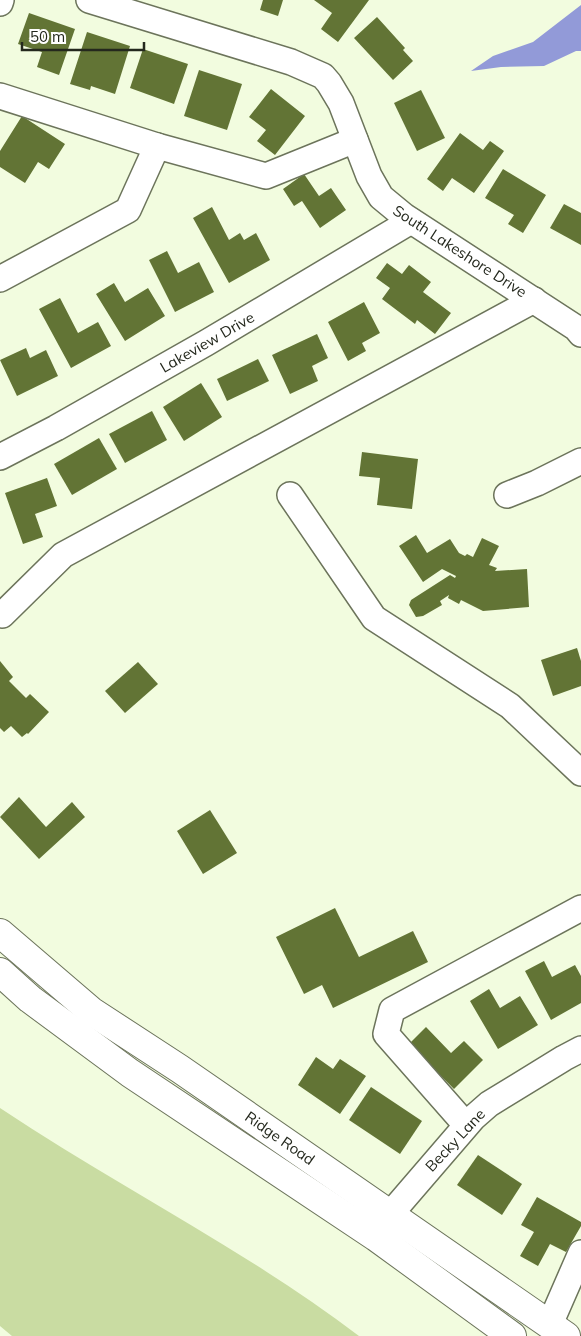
<svg xmlns="http://www.w3.org/2000/svg" width="581" height="1336" font-family="Mulish,sans-serif">
<style>
.green{fill:#c9dca2}
.water{fill:#929ad8}
.building{fill:#627435}
.lines{fill:none;stroke-linecap:round;stroke-linejoin:round}
.minor-casing{stroke:#6c745b;stroke-width:28}
.major-casing{stroke:#6c745b;stroke-width:30}
.minor{stroke:#fff;stroke-width:25}
.major{stroke:#fff;stroke-width:28}
.labels{text-anchor:middle;dominant-baseline:central;stroke-width:5;stroke-linejoin:round;paint-order:stroke}
.street-label{font-size:15px;fill:#24281d;stroke:#fff}
</style>
<rect width="100%" height="100%" fill="#f2fcdf"/>
<!-- green -->
<path class="green" d="M0,1108C118,1187 246,1250 359,1336H12L0,1326Z"/>
<!-- water -->
<path class="water" d="M581,5V51H576L544,66L501,67L471,71L493,56L533,42Z"/>
<!-- building -->
<g class="building">
<path d="M263,0H283L278,16L260,10Z"/>
<path d="M314,0H369L338,42L321,29L332,13Z"/>
<path d="M29,13L75,29L59,75L37,67L42,52L18,44Z"/>
<path d="M377,17L405,48L403,50L413,61L393,80L354,38Z"/>
<path d="M87,32L130,46L115,94L91,86L90,90L70,84Z"/>
<path d="M143,49L188,64L174,104L130,88Z"/>
<path d="M199,70L242,84L227,130L184,116Z"/>
<path d="M271,89L305,116L275,155L257,141L266,130L249,117Z"/>
<path d="M421,90L445,138L417,151L394,103Z"/>
<path d="M22,116L65,144L49,169L38,162L25,183L0,167V151Z"/>
<path d="M460,133L483,150L490,141L504,151L474,193L452,178L443,191L427,179Z"/>
<path d="M503,169L546,195L523,233L508,224L514,215L485,198Z"/>
<path d="M304,174L319,196L331,188L346,210L320,228L302,201L294,206L283,189Z"/>
<path d="M564,204L581,213V245L550,228Z"/>
<path d="M212,207L229,240L240,233L244,240L256,233L270,260L229,283L193,218Z"/>
<path d="M167,251L178,273L199,262L214,292L175,312L149,260Z"/>
<path d="M387,263L402,274L409,265L431,282L423,292L451,313L435,334L417,320L415,324L382,299L390,288L376,278Z"/>
<path d="M114,283L125,302L148,288L165,316L125,341L96,294Z"/>
<path d="M60,298L78,333L98,322L111,346L71,368L39,309Z"/>
<path d="M364,302L380,333L362,343L366,351L348,361L328,322Z"/>
<path d="M317,334L328,358L312,366L318,381L290,394L272,355Z"/>
<path d="M26,348L30,358L46,350L58,376L17,396L0,360Z"/>
<path d="M258,359L269,381L227,401L217,379Z"/>
<path d="M201,383L222,417L184,441L163,407Z"/>
<path d="M152,411L167,440L125,463L109,434Z"/>
<path d="M99,438L117,469L72,495L54,464Z"/>
<path d="M362,452L418,459L412,509L377,505L380,478L359,476Z"/>
<path d="M47,478L57,506L35,514L43,537L23,544L5,493Z"/>
<path d="M416,535L427,553L450,539L459,553L465,556L467,554L473,557L482,538L499,546L489,565L497,568L495,571L527,569L529,607L483,611L461,600L459,604L448,598L449,595L440,601L442,605L423,616L416,617L409,605L411,600L450,575L455,578L456,576L442,569L423,582L399,546Z"/>
<path d="M577,648L581,661V686L553,696L541,660Z"/>
<path d="M0,661L13,677L9,681L26,698L30,694L49,712L28,734L27,733L22,737L11,726L4,732L0,728Z"/>
<path d="M138,662L158,684L125,713L105,691Z"/>
<path d="M19,797L46,827L72,802L85,817L39,859L0,817Z"/>
<path d="M210,810L237,853L203,874L177,831Z"/>
<path d="M335,908L359,957L413,931L428,962L333,1008L322,985L304,994L276,937Z"/>
<path d="M544,961L552,977L575,965L581,976V1003L551,1020L525,971Z"/>
<path d="M489,989L500,1008L520,996L538,1025L498,1049L470,1001Z"/>
<path d="M426,1027L451,1053L464,1041L483,1060L454,1089L409,1044Z"/>
<path d="M316,1057L333,1069L340,1059L366,1076L340,1114L298,1085Z"/>
<path d="M371,1087L422,1121L400,1154L349,1120Z"/>
<path d="M478,1155L522,1184L502,1215L457,1185Z"/>
<path d="M537,1197L581,1222V1226L566,1252L550,1244L538,1266L520,1256L534,1232L521,1225Z"/>
</g>
<g class="lines">
<!-- minor casing -->
<g class="minor-casing">
<g id="minor">
<path d="M89,0L291,62L323,76L329,83L341,103L369,176L381,197L404,216L576,328L581,334"/>
<path d="M0,3L1,0"/>
<path d="M0,96L157,146L266,176L355,140"/>
<path d="M0,279L128,210L157,146"/>
<path d="M0,457L56,428L206,343L411,221"/>
<path d="M290,495L374,618L510,706L581,773"/>
<path d="M507,495L537,483L581,461"/>
<path d="M0,613L2,615L63,555L534,300"/>
<path d="M466,1125L386,1034L392,1010L581,908"/>
<path d="M380,1231L399,1204L473,1118L489,1104L564,1058L581,1049"/>
<path d="M550,1324L581,1253"/>
</g>
</g>
<!-- major casing -->
<g class="major-casing">
<g id="major">
<path d="M0,933L91,1011L180,1069L566,1336"/>
<path d="M0,972L30,999L130,1073L376,1237L512,1336"/>
</g>
</g>
<!-- minor -->
<use href="#minor" class="minor"/>
<!-- major -->
<use href="#major" class="major"/>
</g>
<g class="labels">
<!-- street labels -->
<g class="street-label">
<text transform="translate(460 251) rotate(33)">South Lakeshore Drive</text>
<text transform="translate(207 342) rotate(-30)">Lakeview Drive</text>
<text transform="translate(280 1138) rotate(35)">Ridge Road</text>
<text transform="translate(455 1140) rotate(-47)">Becky Lane</text>
</g>
</g>
<!-- scale -->
<path d="M22 42v8h122v-8" fill="none" stroke="#24281d" stroke-width="2.5"/>
<text x="30" y="42" font-size="15" fill="#24281d" stroke="#ffffff" stroke-width="4" paint-order="stroke">50 m</text>
</svg>
